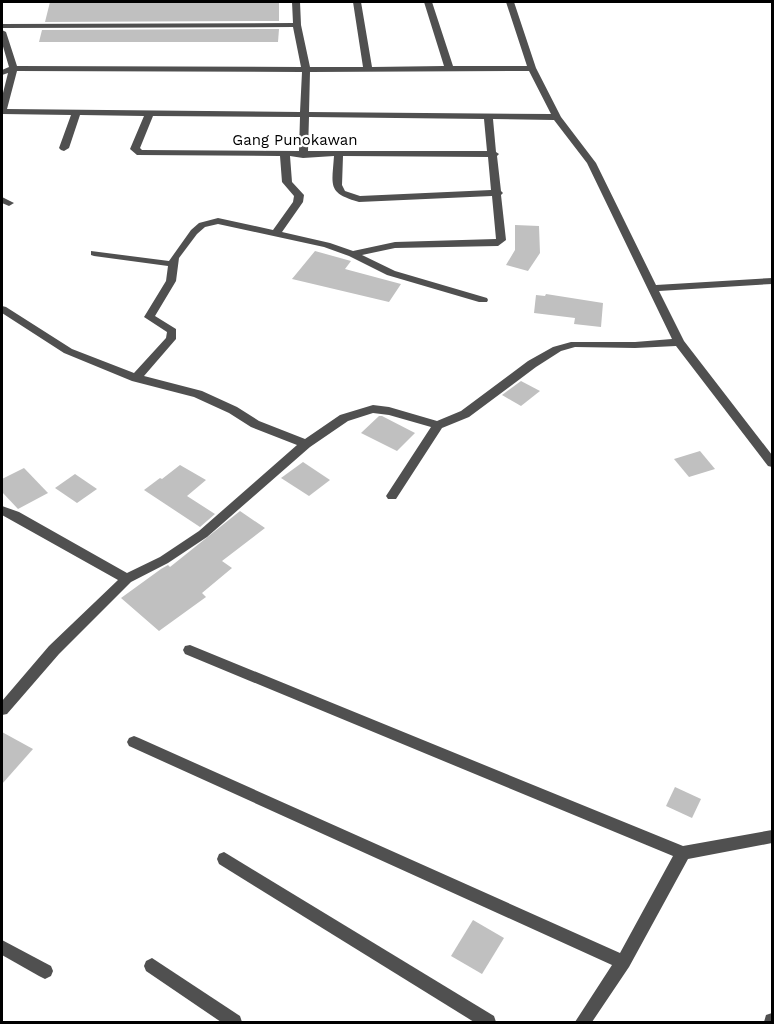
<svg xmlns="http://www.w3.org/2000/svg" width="774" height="1024" font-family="'Work Sans',sans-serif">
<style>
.building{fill:#c0c0c0}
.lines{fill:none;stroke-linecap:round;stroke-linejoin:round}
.minor{fill:#505050;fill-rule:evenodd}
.labels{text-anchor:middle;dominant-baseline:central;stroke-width:4.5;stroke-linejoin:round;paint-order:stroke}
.far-street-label{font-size:15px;fill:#000;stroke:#fff}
</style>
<rect width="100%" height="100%" fill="#fff"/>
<!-- building -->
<g class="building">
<path d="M50,2H279V21L45,22Z"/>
<path d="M279,29L278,42H39L42,30Z"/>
<path d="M515,225L539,226L540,253L528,271L506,265L515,250Z"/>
<path d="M315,251L351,261L345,269L401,284L389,302L292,279Z"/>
<path d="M546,294L603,303L601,327L574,324L575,318L534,313L536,295L545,296Z"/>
<path d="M521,381L540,391L521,406L502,395Z"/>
<path d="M379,416H382L415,433L397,451L361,433Z"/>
<path d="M700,451L715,469L689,477L674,459Z"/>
<path d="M303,462L330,480L309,496L281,478Z"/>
<path d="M180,465L206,480L187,496L215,514L200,527L144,490L160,478L162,479Z"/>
<path d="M24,468L48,493L18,509L2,492V479Z"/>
<path d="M75,474L97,489L77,503L55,488Z"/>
<path d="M240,511L265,528L222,561L232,568L202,593L206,597L159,631L121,598L161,569L168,565L170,567Z"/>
<path d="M2,732L33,749L2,784Z"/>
<path d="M675,787L701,799L692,818L666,806Z"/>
<path d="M473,920L504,938L482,974L451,956Z"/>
</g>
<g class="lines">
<!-- minor -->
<g class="minor">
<path d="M292,2H300L301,25L310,67H363L353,2H361L372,67L444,66L424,2H432L453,66H527L506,2H514L536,68L561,117L596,163L656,285L772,278V284L659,291L684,341L772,455V467L768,466L676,346L635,348L575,347L561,351L536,367L469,417L442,428L396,499H388L386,496L431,427L389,415L373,413L348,421L310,447L207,537L168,563L131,582L59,654L7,714L2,715V701L49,646L118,580L2,515V506L19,512L127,573L160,557L199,531L297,445L251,427L229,413L194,397L132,381L64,353L2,313V306L6,307L72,349L134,373L166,338L167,332L144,317L166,281L168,266L94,256L91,255V251L169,261L191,230L199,223L218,218L273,230L293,202L294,196L282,182L280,156L137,155L130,149L144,116L80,115L69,148L64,151L61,150L59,148L71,115L2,114V97L8,73L2,75V70L9,67L2,43V30L6,32L17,66L301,67L293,27L2,28V24L293,23ZM17,71L302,72L300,112L7,109ZM529,71L551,114L309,112L310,72ZM153,116L300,117L299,151L142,150L140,148ZM309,117L484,119L487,151H308ZM493,119L554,120L587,163L672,339L635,342H571L553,347L528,361L461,411L437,421L389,407L373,405L340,415L305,439L259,421L237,407L202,391L144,376L176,339V329L155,316L176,281L179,258L197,234L205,227L218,224L324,247L349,256L387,275L479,302H487L488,300L487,298L395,271L362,255L395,248L498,246L506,240L501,195L503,193L501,191L497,156L499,154L496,152ZM290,156L303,158L334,156C332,186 327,193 359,202L492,196L496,239L395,242L353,251L330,243L282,232L303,202L304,195L292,182ZM343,156L488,157L491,190L360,196L345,191L342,185Z"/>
<path d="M2,197L14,203L9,206L2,203Z"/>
<path d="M190,645L683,846L772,830V843L688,859L629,967L592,1022H575L612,965L129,746L127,742L129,738L134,736L139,738L620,953L673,856L185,654L183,650L185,646Z"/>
<path d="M224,852L494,1016L496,1022H474L219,864L217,859L219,854Z"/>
<path d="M2,940L51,966L53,971L51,976L45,979L39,976L2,955Z"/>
<path d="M152,958L240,1016L242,1022H221L146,971L144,966L146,961Z"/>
<path d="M772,1013V1022H764L766,1015Z"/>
</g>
</g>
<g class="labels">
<!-- far-street labels -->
<g class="far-street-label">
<text x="295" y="140">Gang Punokawan</text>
</g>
</g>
<!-- border -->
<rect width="774" height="1024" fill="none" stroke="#000000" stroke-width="6"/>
</svg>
